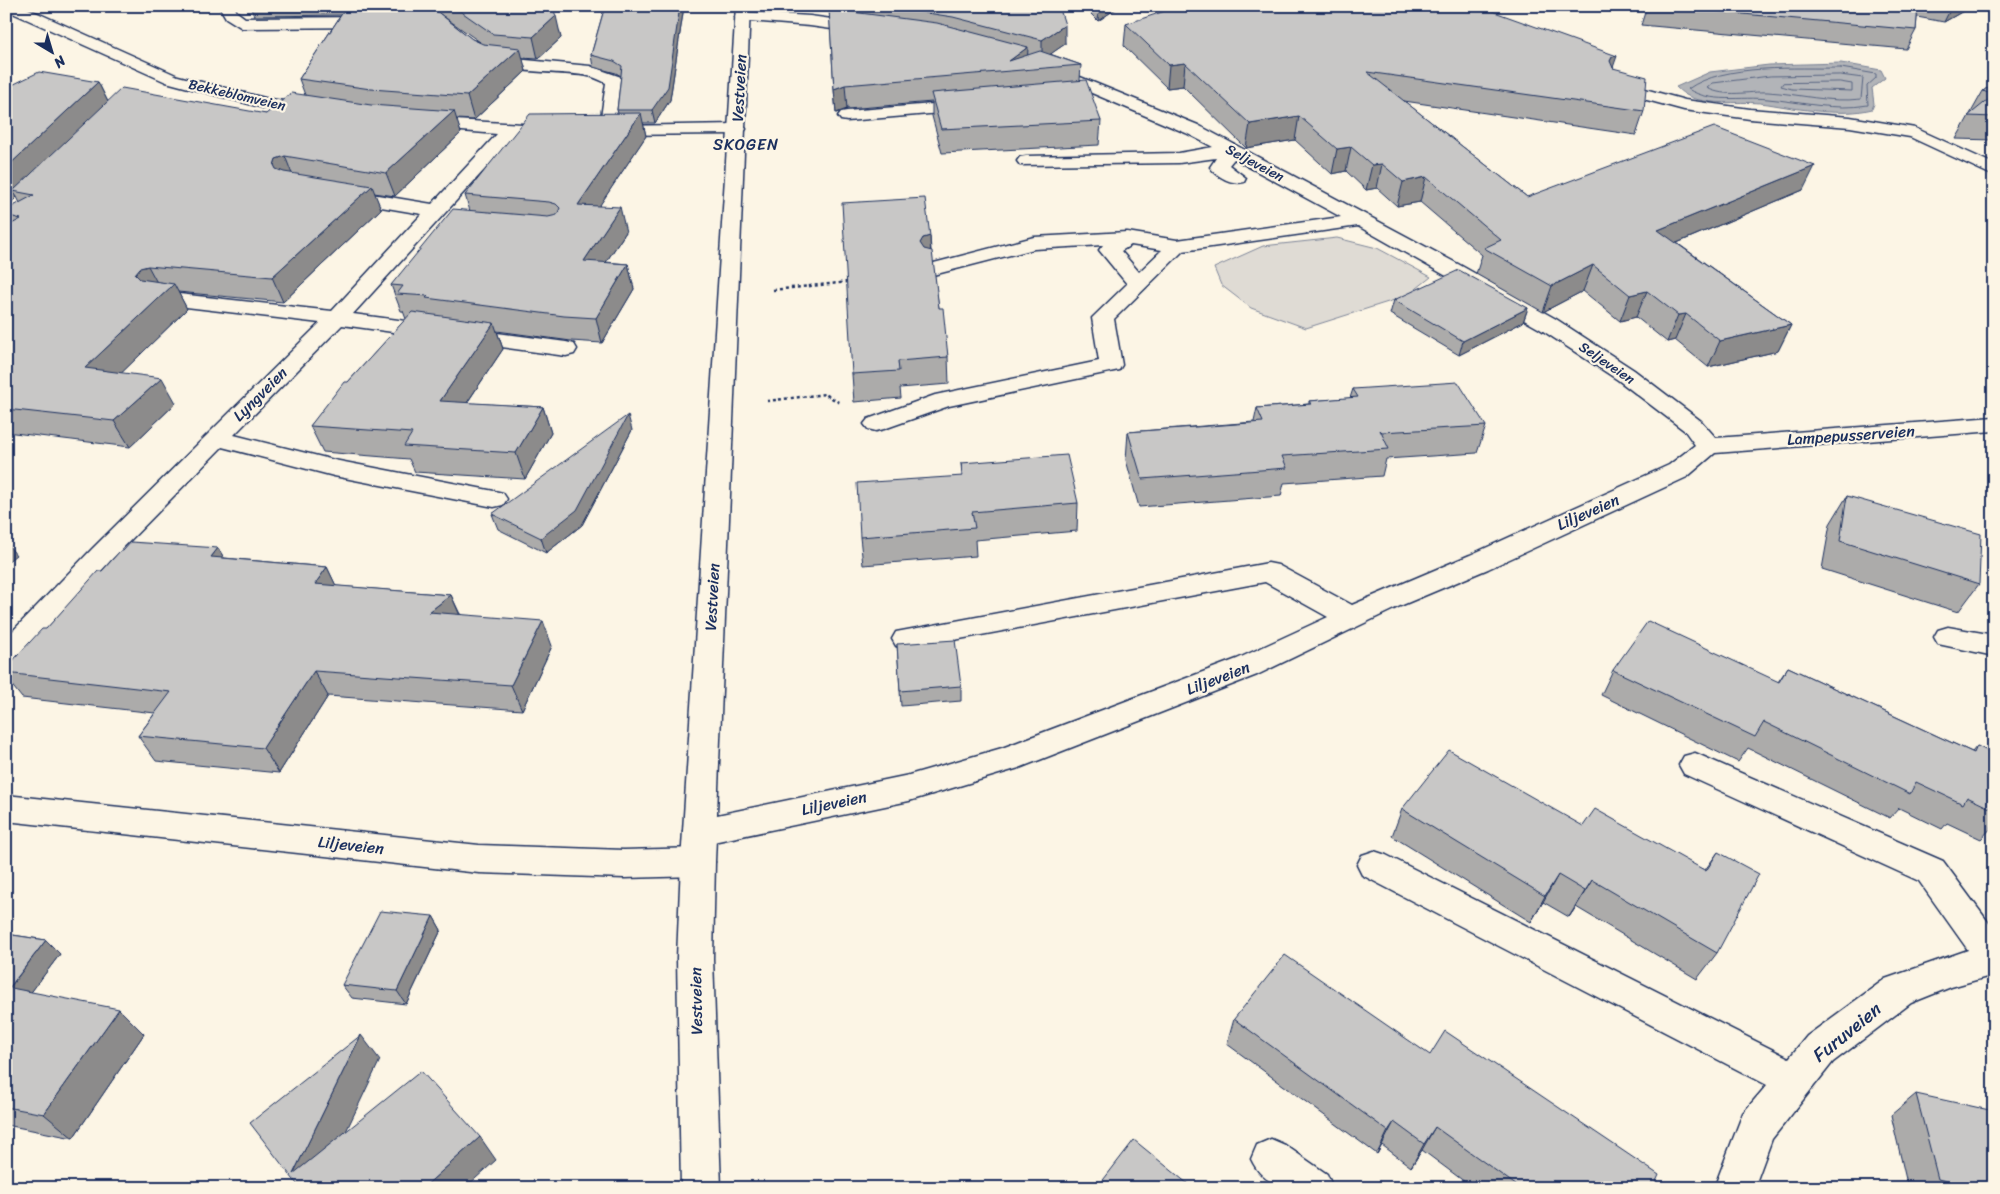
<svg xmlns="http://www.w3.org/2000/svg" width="2000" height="1194" font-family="Sriracha,sans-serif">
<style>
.green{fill:#dfdbd4;stroke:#7d8599}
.water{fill:#b2b4b8;stroke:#767f94}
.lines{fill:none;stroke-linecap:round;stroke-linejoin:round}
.shore{stroke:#576482;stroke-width:1}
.minor-casing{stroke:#1b2f5e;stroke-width:3}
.major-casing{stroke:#1b2f5e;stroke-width:3}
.path{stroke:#1b2f5e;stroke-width:2.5;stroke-dasharray:3 3;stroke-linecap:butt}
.minor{fill:#fcf5e5;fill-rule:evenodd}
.major{fill:#fcf5e5;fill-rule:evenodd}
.wall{fill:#acabaa;stroke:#1b2f5e;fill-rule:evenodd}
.shaded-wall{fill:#8c8b8b;stroke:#1b2f5e}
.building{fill:#c8c7c6;stroke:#1b2f5e}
.labels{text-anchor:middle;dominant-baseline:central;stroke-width:4.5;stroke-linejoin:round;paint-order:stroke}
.far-street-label{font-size:14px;fill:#1b2f5e;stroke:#fcf5e5}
.street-label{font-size:16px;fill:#1b2f5e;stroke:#fcf5e5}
.far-quarter-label{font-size:16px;letter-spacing:1px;fill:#1b2f5e;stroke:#fcf5e5}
.near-street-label{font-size:19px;fill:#1b2f5e;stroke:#fcf5e5}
</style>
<rect width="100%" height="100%" fill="#fcf5e5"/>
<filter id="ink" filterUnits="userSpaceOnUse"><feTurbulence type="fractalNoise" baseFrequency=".02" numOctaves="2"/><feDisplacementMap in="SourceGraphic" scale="10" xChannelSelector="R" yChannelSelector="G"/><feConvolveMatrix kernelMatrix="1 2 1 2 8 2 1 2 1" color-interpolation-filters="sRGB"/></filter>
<g filter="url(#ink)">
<!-- green -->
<path class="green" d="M1337,238L1377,248L1431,277L1407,296L1306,328L1251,308L1221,285L1214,268L1263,246Z"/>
<!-- water -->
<path class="water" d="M1841,63L1881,70L1885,78L1872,88L1874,104L1872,109C1843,117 1798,109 1768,104C1745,100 1721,106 1695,99C1687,96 1682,93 1676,87L1710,72L1769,65Z"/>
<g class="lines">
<!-- shore -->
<g class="shore">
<path d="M1841,68L1876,74V78L1867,86L1868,105C1834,111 1802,102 1768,99C1741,96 1712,104 1688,89C1724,63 1797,69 1841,68Z"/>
<path d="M1840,75L1863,78L1861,99C1829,103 1800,94 1768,92C1748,91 1726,98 1707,88L1713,83L1770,76Z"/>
<path d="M1840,82L1852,84V91L1792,89L1781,86L1783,83Z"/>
</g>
<!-- minor casing -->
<g class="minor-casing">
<g id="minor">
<path d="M6,6H22L178,76L265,98L314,106L320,107L323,111L320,115L314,116L264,108L166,82L6,10Z"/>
<path d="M219,6H234L237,12L245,18L373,17L381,22L373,27L242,28L226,18Z"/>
<path d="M743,12L810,16L868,24L876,29L868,34L810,26L738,20L735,17L738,14Z"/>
<path d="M488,53L504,58L590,66L621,77L623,80L618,126L737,124L743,125L746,129L743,133L737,134L602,135L599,131L606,83C600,80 594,77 588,76C567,71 491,74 480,58L482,55Z"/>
<path d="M1053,66L1198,125L1458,264L1556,319L1634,370L1701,421L1716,438L1994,417V431L1715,453L1687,477L1488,569L1400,606L1257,675L1019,768L909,801L699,845L688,841L683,831L688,821L909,775L1002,748L1237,659L1328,617L1265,582L906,649L896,646L892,639L896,632L1268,563L1278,565L1352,605L1470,555L1669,465L1695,445L1685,431L1618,380L1540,329L1358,226L1183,251L1114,319L1122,365L1119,370L949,406L884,429L876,431L868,429L864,424L868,419L935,395L1099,361L1092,318L1127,284L1099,250L1103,245L1034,249L933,275L926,273L923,269L926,265L1034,237L1127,232L1177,240L1341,217L1234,159L1229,165L1246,178L1244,182C1232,185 1217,177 1210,167L1216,158L1179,163L1020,165L1017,161L1020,157L1026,156L1179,153L1213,147L1186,133L1047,74L1045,71L1047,68ZM1131,245L1162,250L1139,272L1121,251Z"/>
<path d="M1612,80L1685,100L1750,109L1850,117L1915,128L1994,164V176L1910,137L1850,127L1750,119L1684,110L1606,89L1604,85L1606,81Z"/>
<path d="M970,101L976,102L979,106L976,110L847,121L841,120L838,116L841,112L847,111Z"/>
<path d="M421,118L555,126L561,127L564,131L561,135L555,136L516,135L353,314L566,342L574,344L577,349L574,354L566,356L342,325L234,435L334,460L494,491L503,493L507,499L503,505L494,507L334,476L222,447L110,561L16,665L6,668V638L92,549L320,323L161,304L154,302L150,298L154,294L161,292L332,311L422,214L334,199L332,195L334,191L341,189L432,204L497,134L415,127L412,123L415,119Z"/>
<path d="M1948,627L1994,635V656L1938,644L1934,637L1938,630Z"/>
<path d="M1695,753L1943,861L1994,930V975L1951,987L1911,1003L1833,1062L1772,1139L1754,1188H1714L1743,1113L1767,1085L1362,875L1357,865L1362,855L1374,851L1386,855L1789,1058L1807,1036L1885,979L1968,950L1919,881L1684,774L1679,765L1684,756Z"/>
<path d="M6,795L479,845L624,850L698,848L710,852L715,862L710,872L698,876L624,878L479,873L6,821Z"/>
<path d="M1271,1139L1285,1145L1327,1174L1333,1188C1299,1188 1267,1194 1251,1159L1257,1145Z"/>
</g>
</g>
<!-- major casing -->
<g class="major-casing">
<path id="major" d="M736,6H750L715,862L713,958L721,1188H681L677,958L681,862Z"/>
</g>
<!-- path -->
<g class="path">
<path d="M773,290L848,282"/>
<path d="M767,401L825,394L840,403"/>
</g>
<!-- minor -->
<use href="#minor" class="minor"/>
<!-- major -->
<use href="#major" class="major"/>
</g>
<!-- wall -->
<g class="wall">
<path d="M250,6H552L561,38L538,59L522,58L526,71L474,120L456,119L461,133L395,196L374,193L381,209L283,302L178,292L187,309L121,373L176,403L130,447L6,432V227L7,226L6,225V210L20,203L17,197L6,208V88L98,82L108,102L266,114L305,95L299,79L341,15L254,16ZM440,14L480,42L472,39Z"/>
<path d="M605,6H684L670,100L655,123H643L646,136L599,206L626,232L606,262L628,264L634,289L602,343L571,341L497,331L503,349L467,403L543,407L551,433L525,479L415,472L409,459L323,452L310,426L348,382L406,319L403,311H401L391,285L470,211L465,195L618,113L617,110L621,76L616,73L593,67L591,55Z"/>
<path d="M829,6H1059L1065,44L1050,54L1081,65L1080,80L1101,121L1099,145L942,153L932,116V102L847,109L836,113L834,89Z"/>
<path d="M1083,6H1120L1098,21Z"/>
<path d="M1647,6H1972L1944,22L1917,17L1916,30L1906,49L1641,25Z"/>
<path d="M1126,24L1613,67L1644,111L1636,135L1404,101L1527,197L1803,190L1677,243L1791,325L1778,351L1708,367L1675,340L1667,342L1636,317L1620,321L1583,291L1543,312L1476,274L1482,255L1420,202L1397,206L1377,188L1366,190L1346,171L1332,174L1295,140L1246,148L1183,86L1167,88L1124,46Z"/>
<path d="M1994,83V140L1956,139L1983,91Z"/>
<path d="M930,236L931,250L939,308L948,357L949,384L900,388L901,398L854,402L852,374Z"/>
<path d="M1394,300L1528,308L1523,322L1459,355L1390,314Z"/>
<path d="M1353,389L1486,426L1477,453L1386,459L1382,476L1284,483L1281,496L1139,507L1126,460L1128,432L1254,422L1257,408L1309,404V401L1350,398Z"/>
<path d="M632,430L582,525L546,553L498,529L492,514Z"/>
<path d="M961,463L1078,503L1077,531L975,540L976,556L863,565L860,537L962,476Z"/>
<path d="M1847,496L1979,584L1958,612L1822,569L1830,524Z"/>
<path d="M218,548L224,558L327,567L336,586L451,595L460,614L552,646L522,710L328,696L279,773L156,761L138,736L155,713L22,698L6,678V668L46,629L102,571Z"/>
<path d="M897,644L961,686V701L901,706Z"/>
<path d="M1788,667L1972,752L1977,746L1994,754V825L1981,839L1947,823L1942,829L1899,808L1890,818L1748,748L1738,762L1601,695L1613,670L1778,682Z"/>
<path d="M1402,809L1583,826L1705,870L1718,852L1717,953L1697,979L1576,907L1569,917L1543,902L1531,922L1392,836Z"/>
<path d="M433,916L441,930L406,1004L352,998L342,985Z"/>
<path d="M6,934L46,940L60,954L31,992L144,1034L73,1138L6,1125Z"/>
<path d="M1234,1019L1653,1188H1473L1422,1150L1411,1167L1382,1145L1377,1154L1227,1044Z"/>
<path d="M1916,1094L1994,1188H1908L1891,1115Z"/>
</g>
<!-- shaded-wall -->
<g class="shaded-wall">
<path d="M680,6H684L670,100L655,123L652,110Z"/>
<path d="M1099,6H1120L1098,21Z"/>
<path d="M1952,6H1972L1944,22Z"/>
<path d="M556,16L561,38L538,59L533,37Z"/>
<path d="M1065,25V44L1042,60V40Z"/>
<path d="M1028,47L1027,70L1009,61Z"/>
<path d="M520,48L526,71L474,120L467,96Z"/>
<path d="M1617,56L1609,79L1610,61L1612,57Z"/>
<path d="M1185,63L1183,86L1167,88L1169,65Z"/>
<path d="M98,82L110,106L13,191L17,197L6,208V168Z"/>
<path d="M845,85L847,109L836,113L834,89Z"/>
<path d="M454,111L461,133L395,196L386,173Z"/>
<path d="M641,113L646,136L584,229L578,205Z"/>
<path d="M1299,116L1295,140L1246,148L1250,124Z"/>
<path d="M1351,147L1346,171L1332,174L1337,149Z"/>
<path d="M285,156L294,179L283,188L274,165L276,159Z"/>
<path d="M1382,164L1377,188L1366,190L1372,165Z"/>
<path d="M1815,166L1803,190L1648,255L1658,230Z"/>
<path d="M1426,177L1420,202L1397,206L1403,182Z"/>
<path d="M372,186L381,209L283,302L272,277Z"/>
<path d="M620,207L626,232L590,286L584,261Z"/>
<path d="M930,236L931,262L920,243L923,238Z"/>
<path d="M628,264L634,289L602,343L596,318Z"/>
<path d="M1593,265L1583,291L1543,312L1552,286Z"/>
<path d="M148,266L161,290L153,293L135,274L140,268Z"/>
<path d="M174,284L187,309L100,394L85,368Z"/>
<path d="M1647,291L1636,317L1620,321L1630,295Z"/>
<path d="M1528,308L1523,322L1459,355L1463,341Z"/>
<path d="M1686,314L1675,340L1667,342L1678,315Z"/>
<path d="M494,323L503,349L450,428L440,401Z"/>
<path d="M1791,325L1778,351L1708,367L1720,341Z"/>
<path d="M162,378L176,403L130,447L114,421Z"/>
<path d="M543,407L551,433L525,479L516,453Z"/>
<path d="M628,415L632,430L582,525L546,553L541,538Z"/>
<path d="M6,542L16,555L6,563Z"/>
<path d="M218,548L233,573L211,557Z"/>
<path d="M327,567L339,592L315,584Z"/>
<path d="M451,595L462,620L429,612Z"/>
<path d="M543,621L552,646L522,710L511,685Z"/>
<path d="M314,671L328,696L279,773L263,748Z"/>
<path d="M1558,875L1543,902L1531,922L1545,896Z"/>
<path d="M1592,880L1576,907L1569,917L1585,891Z"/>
<path d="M433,916L441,930L406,1004L397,991Z"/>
<path d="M46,940L60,954L23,1003L8,990Z"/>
<path d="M119,1009L144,1034L73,1138L44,1114Z"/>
<path d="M361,1035L380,1060L319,1188L293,1174Z"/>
<path d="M1394,1122L1382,1145L1377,1154L1388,1131Z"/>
<path d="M1435,1127L1422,1150L1411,1167L1424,1144Z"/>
<path d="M480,1137L496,1160L465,1188H423Z"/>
</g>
<!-- building -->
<g class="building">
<path d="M347,6H430L472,39L483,44L520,48L467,96L371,89L299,79Z"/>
<path d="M453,6H552L556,16L533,37L493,34Z"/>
<path d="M605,6H680L668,87L652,110H617L622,66L614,61L591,55Z"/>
<path d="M881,6H1059L1065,25L1042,40L953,17Z"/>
<path d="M1180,6H1478L1617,56L1612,57L1610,61L1613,68L1647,77L1644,111L1367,72L1527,197L1714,127L1815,166L1658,230L1791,325L1720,341L1686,314L1678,315L1647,291L1630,295L1593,265L1552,286L1484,248L1501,240L1426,177L1403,182L1382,164L1372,165L1351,147L1337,149L1299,116L1250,124L1185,63L1169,65L1126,24Z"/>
<path d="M1656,6H1918L1916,30Z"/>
<path d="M829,9L937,23L1028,47L1009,61L1040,51L1081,65L845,85L834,89Z"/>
<path d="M39,72L98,82L6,168V88Z"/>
<path d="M1086,80L1101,121L941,129L931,93Z"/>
<path d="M1994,83V95L1983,91Z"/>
<path d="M122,88L266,114L291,93L371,105L454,111L386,173L285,156L276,159L274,165L276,169L284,172L372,186L272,277L148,266L140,268L135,274L140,279L174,284L85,368L162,378L114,421L6,409V227L21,219L6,215V210L34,195L13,191Z"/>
<path d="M1994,95V117L1968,116Z"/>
<path d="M641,113L578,205L620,207L584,261L628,264L596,318L564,316L426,298L428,296L397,294L403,286L391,285L453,209L548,217L557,215L560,208L556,204L549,202L465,195L530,114Z"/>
<path d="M925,198L930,236L923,238L920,243L924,249L932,251L939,308H943L948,357L898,361L899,371L852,374L842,203Z"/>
<path d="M1459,270L1528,308L1463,341L1394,300Z"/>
<path d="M412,312L494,323L440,401L543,407L516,453L404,446L412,433L310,426L344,382H348Z"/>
<path d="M1458,382L1486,426L1382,432L1380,430L1389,449L1282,456L1287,468L1142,479L1128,432L1263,422L1257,408L1311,404L1309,401L1358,397L1353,389Z"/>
<path d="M628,415L577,510L541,538L492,514Z"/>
<path d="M1067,455L1078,503L972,512L975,528L860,537L857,483L963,476L961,463Z"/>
<path d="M1847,496L1981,534L1979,584L1840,541Z"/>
<path d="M131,542L218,548L211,557L327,567L315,584L451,595L429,612L543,621L511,685L314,671L263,748L138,736L171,692L6,673V668L42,629H46L98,571H102L120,551H123Z"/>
<path d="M1648,621L1779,682L1788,667L1974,753L1977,746L1994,754V810L1967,797L1963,804L1916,782L1910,794L1764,722L1755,737L1613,670Z"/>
<path d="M955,640L961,686L900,691L897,644Z"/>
<path d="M1449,750L1583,826L1595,809L1706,871L1718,852L1759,874L1717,953L1592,880L1585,891L1558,875L1545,896L1402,809Z"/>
<path d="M380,911L433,916L397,991L342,985Z"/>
<path d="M6,934L46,940L9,988L6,987Z"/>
<path d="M1285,955L1430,1055L1445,1031L1659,1175L1653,1188H1520L1435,1127L1424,1144L1394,1122L1388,1131L1234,1019Z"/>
<path d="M6,987L119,1009L44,1114L6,1107Z"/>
<path d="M361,1035L293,1174L421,1071L480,1137L423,1188H300L250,1123Z"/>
<path d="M1916,1094L1994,1111V1188H1973L1938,1179Z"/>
<path d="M1134,1140L1193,1188H1097Z"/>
</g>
</g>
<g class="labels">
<!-- far-street labels -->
<g class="far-street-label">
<text transform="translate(237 95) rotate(13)">Bekkeblomveien</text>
<text transform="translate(1255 163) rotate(28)">Seljeveien</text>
<text transform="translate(1607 363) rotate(34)">Seljeveien</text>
</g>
<!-- street labels -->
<g class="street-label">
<text transform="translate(739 88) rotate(-87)">Vestveien</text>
<text transform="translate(260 394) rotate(-45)">Lyngveien</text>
<text transform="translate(1851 435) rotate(-4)">Lampepusserveien</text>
<text transform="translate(1588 512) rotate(-24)">Liljeveien</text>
<text transform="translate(712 597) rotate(-87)">Vestveien</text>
<text transform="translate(1218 678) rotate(-21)">Liljeveien</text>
<text transform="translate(834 803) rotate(-12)">Liljeveien</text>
<text transform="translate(351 845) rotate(6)">Liljeveien</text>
<text transform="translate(696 1001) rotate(-91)">Vestveien</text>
</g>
<!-- far-quarter labels -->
<g class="far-quarter-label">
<text x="746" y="144">SKOGEN</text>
</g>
<!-- near-street labels -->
<g class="near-street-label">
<text transform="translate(1847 1032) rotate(-39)">Furuveien</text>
</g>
</g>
<!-- margin -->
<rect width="2000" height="1194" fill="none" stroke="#fcf5e5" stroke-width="25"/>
<rect x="12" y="12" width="1975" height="1169" fill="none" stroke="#1b2f5e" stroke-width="2" filter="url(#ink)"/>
<!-- north arrow -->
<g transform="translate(52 52) rotate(142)" stroke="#fcf5e5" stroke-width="4" paint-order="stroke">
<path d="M0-4L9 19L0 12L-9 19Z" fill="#1b2f5e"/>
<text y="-8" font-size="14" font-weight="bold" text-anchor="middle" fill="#1b2f5e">N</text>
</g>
</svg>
